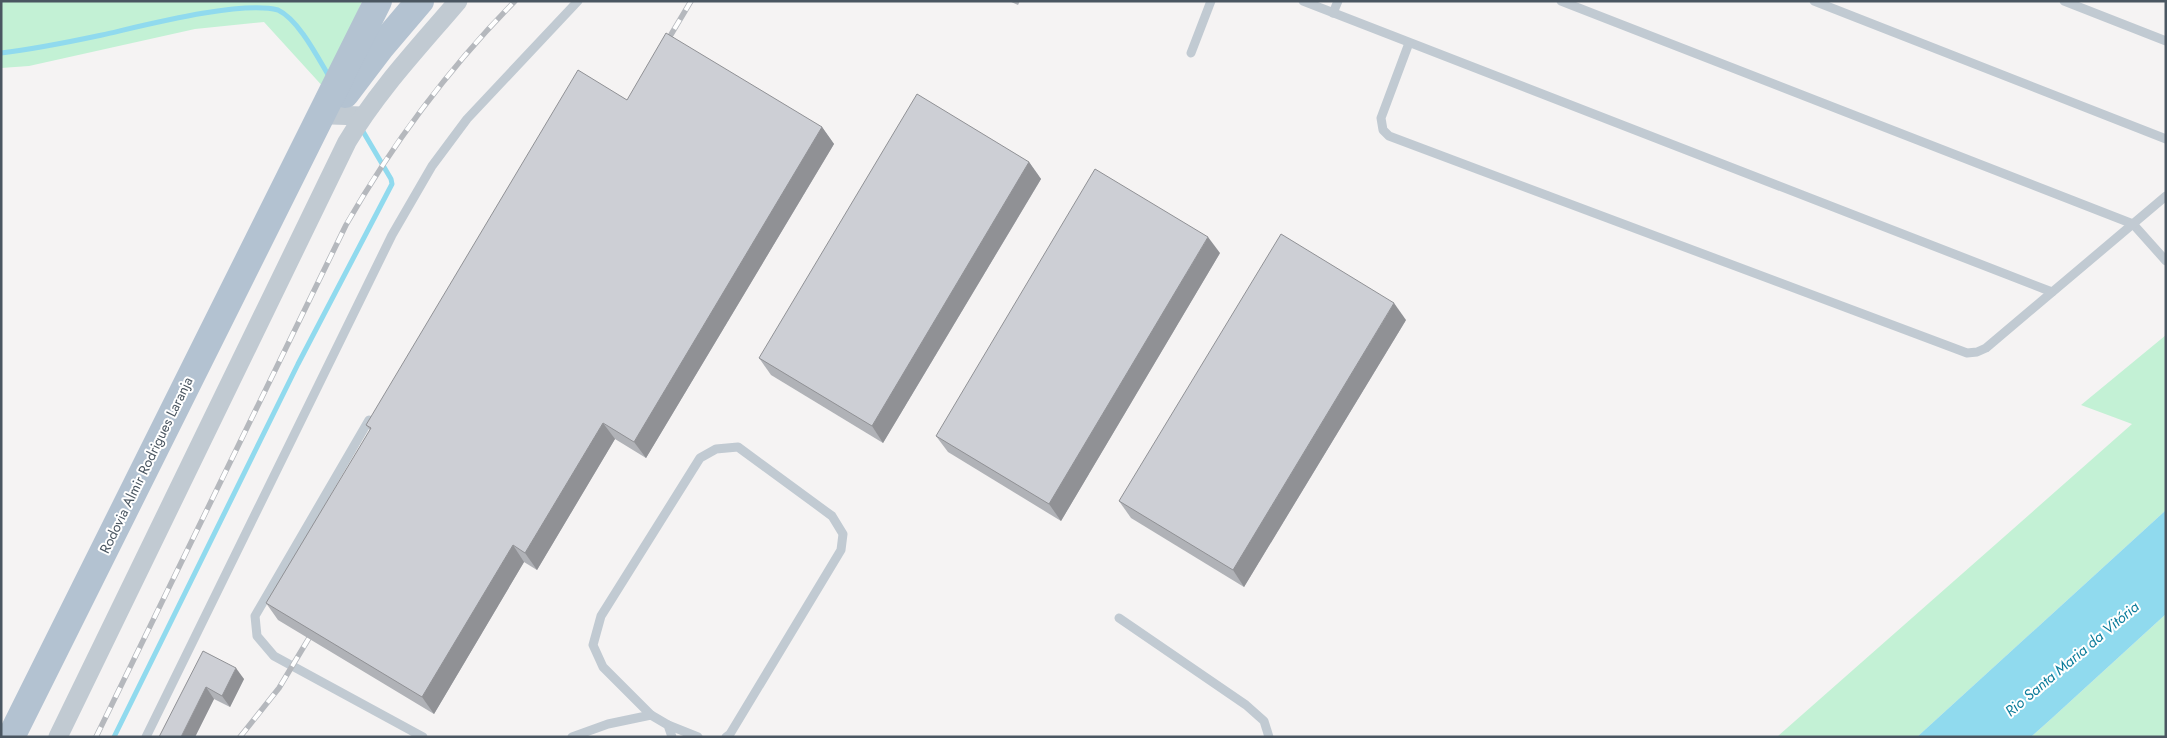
<svg xmlns="http://www.w3.org/2000/svg" width="2167" height="738" font-family="Jost,sans-serif">
<style>
.green{fill:#c3f1d5}
.water{fill:#90daee}
.lines{fill:none;stroke-linecap:round;stroke-linejoin:round}
.stream{stroke:#90daee;stroke-width:5}
.service{stroke:#c1cad2;stroke-width:9}
.minor{stroke:#c1cad2;stroke-width:19}
.primary{stroke:#b3c2d1;stroke-width:28}
.rail-casing{stroke:#b5b8bd;stroke-width:5.5}
.rail{stroke:#fff;stroke-width:4;stroke-dasharray:11;stroke-linecap:butt}
.wall{fill:#b0b2b7}
.shaded-wall{fill:#909195}
.building{fill:#cdcfd5;stroke:#909195}
.labels{text-anchor:middle;dominant-baseline:central;stroke-width:4;stroke-linejoin:round;paint-order:stroke}
.street-label{font-size:14px;fill:#4a5661;stroke:#fff}
.water-label{font-size:15px;font-style:italic;fill:#0c7c9b;stroke:#fff}
</style>
<rect width="100%" height="100%" fill="#f5f3f3"/>
<!-- green -->
<g class="green">
<path d="M1,1H362L326,90L264,22L195,29L29,66L1,68Z"/>
<path d="M2166,335V510L1917,737H1777L2132,424L2081,405Z"/>
<path d="M2166,614V737H2031L2050,720Z"/>
</g>
<!-- water -->
<path class="water" d="M2166,510V614L2050,720L2031,737H1917Z"/>
<g class="lines">
<!-- stream -->
<g class="stream">
<path d="M1,53C35,49 69,42 102,35C142,26 241,0 278,10C299,20 318,58 330,78"/>
<path d="M114,737L298,364L392,184L391,179L361,128"/>
</g>
<!-- service -->
<g class="service">
<path d="M1303,1L2052,292"/>
<path d="M1561,1L2133,224L2166,261"/>
<path d="M1814,1L2166,139"/>
<path d="M2064,1L2166,41"/>
<path d="M1333,13L1338,1"/>
<path d="M1409,43L1381,118L1383,130L1389,136L1967,353L1977,352L1986,348L2166,196"/>
<path d="M1191,53L1211,1"/>
<path d="M369,420L255,616L257,636L274,656L423,737"/>
<path d="M1119,618L1246,705L1264,721L1269,737"/>
<path d="M651,715L603,667L593,645L601,616L700,458L716,449L738,447L832,516L843,534L841,550L730,734L726,737"/>
<path d="M668,725L698,737"/>
<path d="M146,737L392,235L432,166L467,119L578,1"/>
<path d="M572,737L608,724L651,715L668,725L672,737"/>
</g>
<!-- minor -->
<g class="minor">
<path d="M331,115L362,116"/>
<path d="M58,737L347,142C378,90 419,47 458,1"/>
</g>
<!-- primary -->
<g class="primary">
<path d="M345,94L380,48L420,1"/>
<path d="M11,737L378,1"/>
</g>
<!-- rail casing -->
<g class="rail-casing">
<g id="rail">
<path d="M663,48L691,1"/>
<path d="M96,737L346,225C393,143 448,69 515,1"/>
<path d="M240,737L279,688L309,638"/>
</g>
</g>
<!-- rail -->
<use href="#rail" class="rail"/>
</g>
<!-- wall -->
<g class="wall">
<path d="M1009,1H1020L1018,5Z"/>
<path d="M627,100L822,127L834,144L646,458L615,439L537,570L524,562L434,714L278,620L266,603L370,430L366,425Z"/>
<path d="M1029,162L1041,179L883,443L771,375L759,358Z"/>
<path d="M1220,253L1061,521L948,452L936,436Z"/>
<path d="M1406,320L1244,587L1131,518L1119,501Z"/>
<path d="M203,651L244,679L230,707L214,699L195,737Z"/>
</g>
<!-- shaded-wall -->
<g class="shaded-wall">
<path d="M822,127L834,144L646,458L634,442Z"/>
<path d="M1029,162L1041,179L883,443L872,426Z"/>
<path d="M1208,237L1220,253L1061,521L1049,504Z"/>
<path d="M1394,303L1406,320L1244,587L1233,570Z"/>
<path d="M603,423L615,439L537,570L525,553Z"/>
<path d="M513,545L524,562L434,714L422,697Z"/>
<path d="M236,668L244,679L230,707L222,696Z"/>
<path d="M206,687L214,699L195,737H181Z"/>
</g>
<!-- building -->
<g class="building">
<path d="M666,33L822,127L634,442L603,423L525,553L513,545L422,697L266,603L371,428L366,425L578,70L627,100Z"/>
<path d="M917,94L1029,162L872,426L759,358Z"/>
<path d="M1095,169L1208,237L1049,504L936,436Z"/>
<path d="M1281,234L1394,303L1233,570L1119,501Z"/>
<path d="M203,651L236,668L222,696L206,687L181,737H159Z"/>
</g>
<g class="labels">
<!-- street labels -->
<g class="street-label">
<text transform="translate(146 465) rotate(-64)">Rodovia Almir Rodrigues Laranja</text>
</g>
<!-- water labels -->
<g class="water-label">
<text transform="translate(2072 659) rotate(-40)">Rio Santa Maria da Vitória</text>
</g>
</g>
<!-- border -->
<rect width="2167" height="738" fill="none" stroke="#4a5661" stroke-width="5"/>
</svg>
